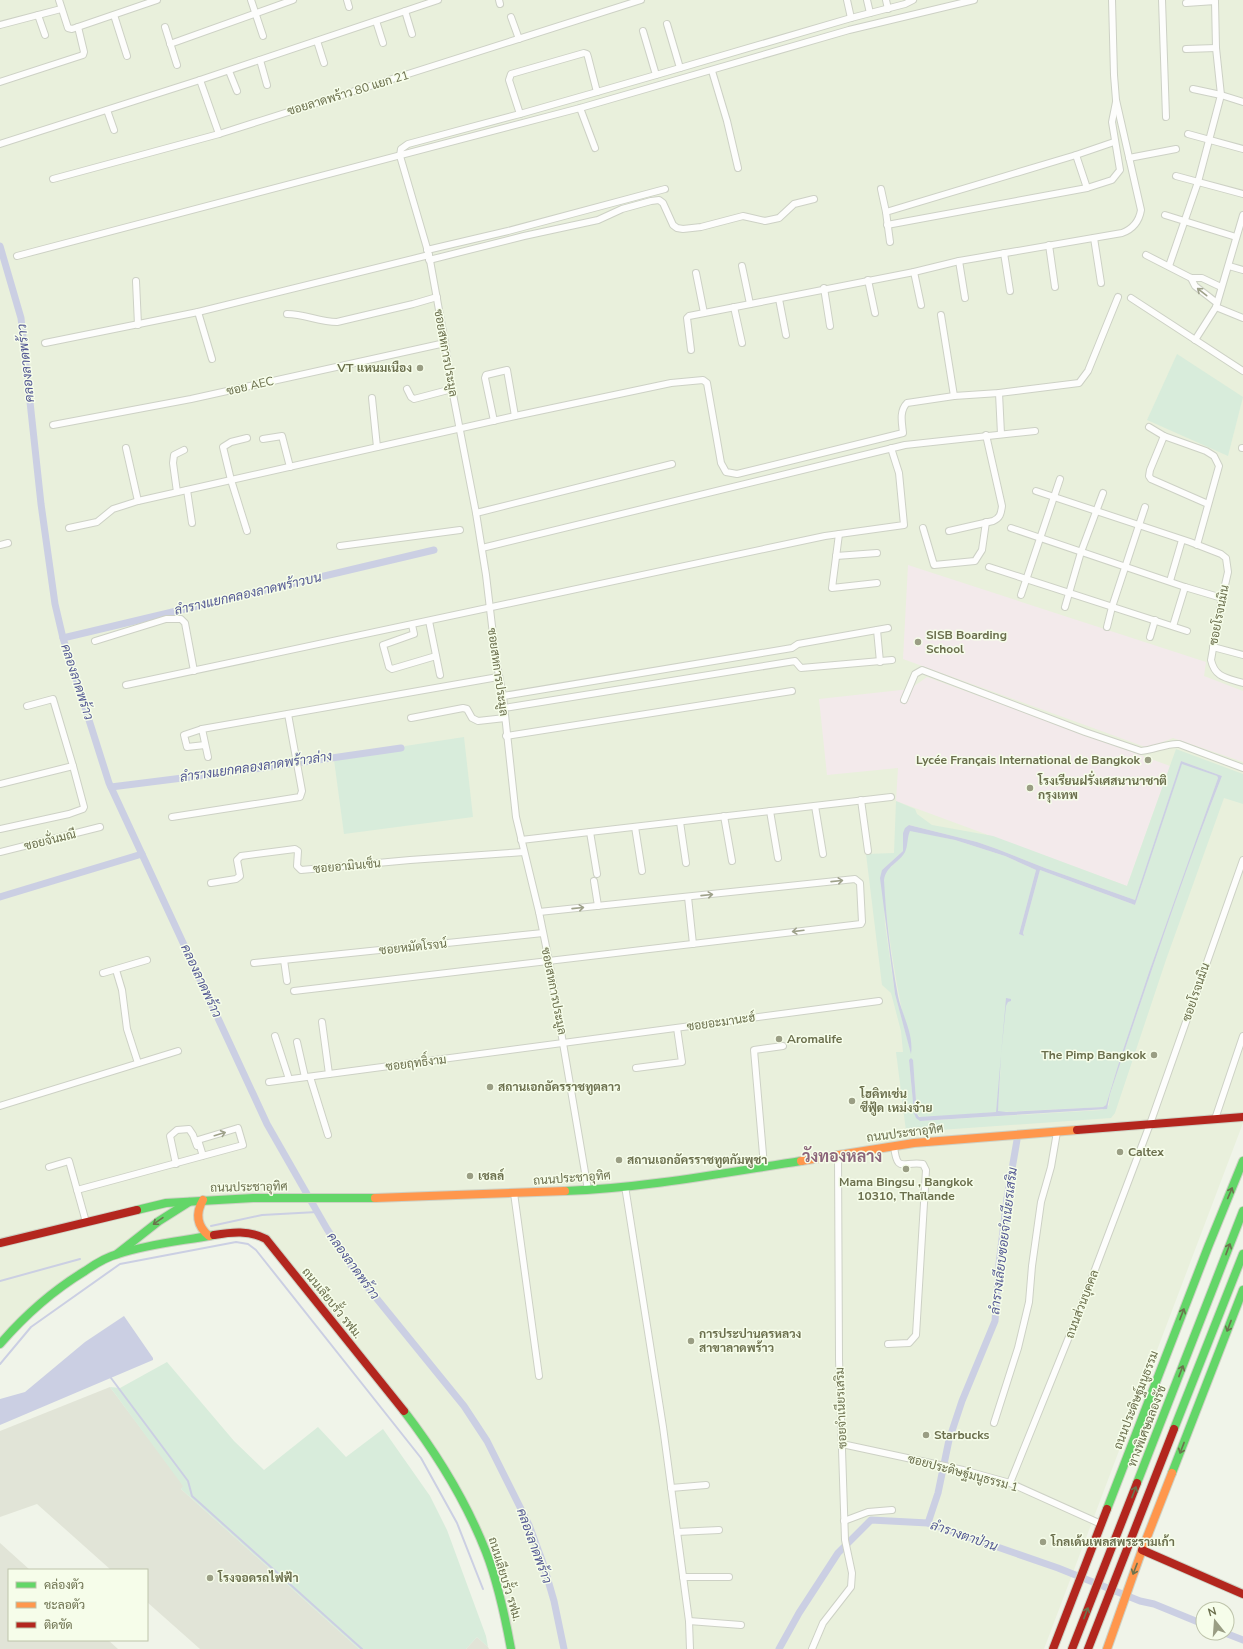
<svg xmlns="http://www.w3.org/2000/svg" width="1243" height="1649" font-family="'Nunito Sans',Sarabun,sans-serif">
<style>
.residential{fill:#e9f0dc}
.industrial{fill:#e1e4d7}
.education{fill:#f3eaeb}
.green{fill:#d8ecdb;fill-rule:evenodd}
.water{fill:#cbcfe3}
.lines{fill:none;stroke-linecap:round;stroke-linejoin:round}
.stream{stroke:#cbcfe3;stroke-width:2}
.canal{stroke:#cbcfe3;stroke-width:7}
.street-casing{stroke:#cdd1c5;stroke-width:8}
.fast-casing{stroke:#ced1c5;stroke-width:10}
.slow-casing{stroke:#ced1c5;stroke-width:10}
.jam-casing{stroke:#ced1c5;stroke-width:10}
.street{stroke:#fdfdfc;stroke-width:6}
.fast{stroke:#63d668;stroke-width:8}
.slow{stroke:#ff974d;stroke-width:8}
.jam{stroke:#b3261e;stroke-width:8}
.oneway{stroke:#9ea18a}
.oneway2{stroke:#6b744e}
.poi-dot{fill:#9a9e84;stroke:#f6fdea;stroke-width:1.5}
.labels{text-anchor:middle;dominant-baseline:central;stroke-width:3;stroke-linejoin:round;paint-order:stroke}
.street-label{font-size:12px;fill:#6b6f4d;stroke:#f6fdea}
.poi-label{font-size:12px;font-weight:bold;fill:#6b6f4d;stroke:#f6fdea;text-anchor:start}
.water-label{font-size:13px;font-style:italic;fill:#535893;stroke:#f6fdea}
.district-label{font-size:16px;font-weight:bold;fill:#8b657a;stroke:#f6fdea}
</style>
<rect width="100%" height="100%" fill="#f0f4e9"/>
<!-- residential -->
<path class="residential" d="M0,0H1243V1123L1044,1649H511L486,1553L429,1445L266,1239L247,1232L117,1254L64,1285L0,1344Z"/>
<!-- industrial -->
<g class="industrial">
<path d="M110,1387L184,1486L181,1489L359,1649H200L147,1602V1570H111L37,1504L0,1517V1431Z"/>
<path d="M0,1543L30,1570H9V1640H108L118,1649H0Z"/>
<path d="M477,1637L488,1647L489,1649H466Z"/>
</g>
<!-- education -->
<g class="education">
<path d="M908,565L1206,662L1204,676L1243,691V762L1173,738L1148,748L903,659Z"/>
<path d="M927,677L1170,766L1127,886L896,801L898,768L827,775L819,699L910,689Z"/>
</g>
<!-- green -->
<g class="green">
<path d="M1177,354L1243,397L1228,456L1147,420Z"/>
<path d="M464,737L473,817L344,834L334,760L401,750L405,746Z"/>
<path d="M1176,749L1243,774V804L1224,798L1167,957L1115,1113L1111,1118L911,1132L906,1131L896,1052H903L901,1031L891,993L882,985L866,854L894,853L896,801L915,809L917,814L932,825L993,836L1127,886ZM1181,761L1222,776C1181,880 1146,987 1110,1094L1109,1105L1102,1110L920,1121L914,1112L909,1060L914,1074L917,1114L922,1118L996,1112L1001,1062L998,1108V1111L1000,1112L1103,1107L1106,1105L1120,1059L1149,972L1218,778L1217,776L1182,763L1135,905L1040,870L1023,933L1024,936L1019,934L1036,870L1005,856L955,840L910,830C906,839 907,847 902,855C896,865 886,867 883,880C888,939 898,995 911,1053L895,994L885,924L882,870L903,851V833L909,825L977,842L997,849L1045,868L1135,900Z"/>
<path d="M167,1362L234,1441L264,1470L318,1427L346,1457L383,1429L430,1496L447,1530L486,1636L488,1647L477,1637L466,1649H359L181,1489L183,1486L110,1387L120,1388Z"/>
</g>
<!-- water -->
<g class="water">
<path d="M1181,761L1222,776C1181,880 1146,987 1110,1094L1107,1109L920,1121L916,1118L914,1113L909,1060L911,1058L913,1060L917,1114L919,1117L996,1112L1006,998L1011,999V1001L1008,1002L1006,1006L1001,1055L998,1111L1006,1112L1103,1107L1106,1105L1120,1059L1149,972L1218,778L1217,776L1182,764L1135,905L1040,870L1023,933L1024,936L1019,934L1036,870L1005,856L955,840L910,831C907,837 908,846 905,852C899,863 886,866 884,880C886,919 891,958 898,996C902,1015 914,1034 911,1054L895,994L880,878L882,870L903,851V833L905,828L909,825L977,842L997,849L1045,868L1135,900Z"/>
<path d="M124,1316L153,1358V1360L0,1425V1399L25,1392L85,1342Z"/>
</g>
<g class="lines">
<!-- stream -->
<g class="stream">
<path d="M211,1226L262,1215L317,1212"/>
<path d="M0,1281L80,1259"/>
<path d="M0,1364L31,1327L120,1264L236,1242L248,1244L256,1250L421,1458L457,1523L483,1589"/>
<path d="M111,1378L188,1481L192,1496L362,1649"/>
</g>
<!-- canal -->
<g class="canal">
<path d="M0,246L21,318L41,504L55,604L63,638L109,783L267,1124L327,1229L356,1273L464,1406L487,1441L529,1525L543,1563L554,1601L564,1649"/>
<path d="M63,638L434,550"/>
<path d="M111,787L262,768L401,748"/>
<path d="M0,897L142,854"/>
<path d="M928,1523L938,1493L949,1440L962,1401L995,1321L999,1264L1007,1198L1017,1140"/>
<path d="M1225,1633L1243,1640"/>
<path d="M779,1649L799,1613L838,1553L871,1520L928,1523L1058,1568L1140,1601L1154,1604L1203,1624"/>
</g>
<!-- street casing -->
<g class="street-casing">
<g id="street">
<path d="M59,0L68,28L72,29L157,0"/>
<path d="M251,0L263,36"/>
<path d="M347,0L349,7"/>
<path d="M499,0L500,4"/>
<path d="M847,0L851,18"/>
<path d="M867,0L870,13"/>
<path d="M886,0L888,9"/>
<path d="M1162,0L1166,117"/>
<path d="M405,11L412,34"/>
<path d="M38,15L45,35"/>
<path d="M114,15L127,56"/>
<path d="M511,17L519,39"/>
<path d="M376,21L383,43"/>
<path d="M0,25L61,9"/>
<path d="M165,27L177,65"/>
<path d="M317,41L324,63"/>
<path d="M170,44L293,0"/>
<path d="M1186,49L1216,48"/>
<path d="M260,60L267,85"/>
<path d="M680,68L851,18L905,4L913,0"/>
<path d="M229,71L237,91"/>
<path d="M712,71L727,121L738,168"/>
<path d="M656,75L680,68L667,24"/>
<path d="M200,80L219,134"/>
<path d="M0,82L83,55L84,52L78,27"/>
<path d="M1193,89L1221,95L1243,102"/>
<path d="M580,108L595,148"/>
<path d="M107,110L114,130"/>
<path d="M520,114L597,92"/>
<path d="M1188,134L1243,149"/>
<path d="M0,144L200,80L438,0"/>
<path d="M1076,155L1087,188"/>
<path d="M1129,158L1176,149"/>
<path d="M1176,176L1243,194"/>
<path d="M53,179L219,134L641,0"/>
<path d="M881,189L886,212"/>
<path d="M1165,215L1236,237"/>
<path d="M887,225L1087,188L1112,180L1120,170L1112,122L1116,102"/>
<path d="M1094,238L1101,283"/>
<path d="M890,242L886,212L1076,155L1114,142"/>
<path d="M1049,245L1055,287"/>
<path d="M427,250L508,231L665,189"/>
<path d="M1004,253L1010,291"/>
<path d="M1146,255L1191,278H1202L1221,287"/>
<path d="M17,256L580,108L849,30L974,0"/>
<path d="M429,260L524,236L598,220L622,209L651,201L659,200L663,203L673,225L677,228L683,229L701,227L743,216L765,221L779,218L794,204L814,199"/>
<path d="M959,261L965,298"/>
<path d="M742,266L750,304"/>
<path d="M1169,266L1198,182L1221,95L1216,48L1215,1L1186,3"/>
<path d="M1229,266L1243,270"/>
<path d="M914,272L921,305"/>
<path d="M696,273L704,313"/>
<path d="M1191,278L1195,286L1217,303"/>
<path d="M868,280L875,313"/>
<path d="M136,281L138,325"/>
<path d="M824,288L830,326"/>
<path d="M1131,298L1243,371"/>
<path d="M779,299L786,335"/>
<path d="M734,307L742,343"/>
<path d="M1216,307L1243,318"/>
<path d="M198,312L212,359"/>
<path d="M287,314C305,314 319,322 337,322L413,304L437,297"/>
<path d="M941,315L954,396"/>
<path d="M1195,340L1216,307L1243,215"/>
<path d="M45,343L198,312L429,255"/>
<path d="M691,350L687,318L689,316L914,272L959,261L1122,233C1133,229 1139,222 1141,210L1116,100L1114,75L1112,0"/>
<path d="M407,389L411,397L414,399L452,389"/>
<path d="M999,393L1001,434"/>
<path d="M372,398L377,447"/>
<path d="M494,421L485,378L486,375L507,370L515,416"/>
<path d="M53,425L191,399L445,343"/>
<path d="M1149,427L1164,436L1206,451L1214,456L1219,466L1197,545"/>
<path d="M1164,436L1150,470L1149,476L1151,479L1208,504"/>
<path d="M247,438L231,442L223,447L231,480L247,531"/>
<path d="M263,439L282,436L290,467"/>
<path d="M126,448L138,501"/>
<path d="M1242,448H1243"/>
<path d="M187,490L192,523"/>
<path d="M1036,491L1190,542L1221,554L1226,558L1228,572L1222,598L1211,660C1215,678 1227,678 1243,683"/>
<path d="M177,492L173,463L174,455L184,450"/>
<path d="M476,513L672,464"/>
<path d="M69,528L97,522L113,509L138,501L515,416L671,383L703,380L707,383L721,463L726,472L737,474L903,433C902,423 899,411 907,403L954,396L999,393L1079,383L1088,371L1118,297"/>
<path d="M923,528L934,565L975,561L982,550L986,522"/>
<path d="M1011,528L1185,587L1222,598"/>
<path d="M949,531L993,521C1000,518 1001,514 1002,506L986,435"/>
<path d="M839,534L832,588L877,583"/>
<path d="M0,545L8,543"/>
<path d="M340,546L460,530"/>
<path d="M482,548L905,445L1035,431"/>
<path d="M836,556L877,553"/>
<path d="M989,567L1187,631"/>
<path d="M1170,581L1182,540"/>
<path d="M1021,595L1060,479"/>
<path d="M1065,607L1081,552L1103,493"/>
<path d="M429,621L440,675"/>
<path d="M412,625L414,634L383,645L389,667L392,669L436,656"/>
<path d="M1173,626L1185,587"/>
<path d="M1107,627L1112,607L1145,507"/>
<path d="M877,630L880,662"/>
<path d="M1150,637L1155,620"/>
<path d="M95,641L166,619H181L185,623L194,671"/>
<path d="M1213,647L1243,655"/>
<path d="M126,685L825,536L904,525L899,473L891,448"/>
<path d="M503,696L792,648L798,644L888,628"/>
<path d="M904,700L915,674L922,670L1085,732L1141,751C1154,750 1167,743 1179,744L1243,768"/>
<path d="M504,708L795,661L801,668L892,660"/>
<path d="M411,718L463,708L467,709L472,718L478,721L505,718"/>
<path d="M202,729L208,757"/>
<path d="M506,736L792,691"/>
<path d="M205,745L187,747L184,735L202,729L498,677"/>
<path d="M0,784L73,766L53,699L27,706"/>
<path d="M861,800L868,851"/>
<path d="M815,806L823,854"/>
<path d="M770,811L778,858"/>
<path d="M724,816L732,861"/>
<path d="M172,817L300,797L302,791L288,714"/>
<path d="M680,822L686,863"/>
<path d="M635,827L642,871"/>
<path d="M0,829L69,814L83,809L84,807L73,766"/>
<path d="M590,832L597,874"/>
<path d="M521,840L891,797"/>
<path d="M0,852L100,827"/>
<path d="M594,881L598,906"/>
<path d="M211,883L236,879L240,876L237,860L241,856L295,849L298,851L297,866L301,870L410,860L524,852"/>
<path d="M688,897L693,944"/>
<path d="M284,960L287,981"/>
<path d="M254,963L543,933"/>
<path d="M116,970L122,990L127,1029L138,1063"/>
<path d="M103,973L147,960"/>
<path d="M294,991L861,924L862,922L860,883L855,879L539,912"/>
<path d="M322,1022L329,1074"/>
<path d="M275,1036L289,1079"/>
<path d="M297,1042L305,1077"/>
<path d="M636,1068L682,1062L677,1028"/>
<path d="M310,1077L328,1135"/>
<path d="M269,1082L879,1001"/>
<path d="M0,1106L178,1051"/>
<path d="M1215,1119L1243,1036"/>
<path d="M176,1164L170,1136L177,1130L189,1129L193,1135L197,1146"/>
<path d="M764,1166L754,1050L783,1046"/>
<path d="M49,1167L69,1161L86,1222"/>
<path d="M625,1186L663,1427L689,1621L690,1649"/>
<path d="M77,1190L243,1145L238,1128L198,1140L203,1156"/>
<path d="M588,1190L549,961L539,912L516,817L503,696L496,660L486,575L476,513L451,384L445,343L429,255L400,156L401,149L408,144L520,114L509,80L511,74L584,53L587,54L588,57L597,92L656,75L643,31"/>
<path d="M514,1193L539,1376"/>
<path d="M888,1344L909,1343L916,1335L926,1170L923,1164C903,1161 897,1174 894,1146"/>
<path d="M994,1423L1018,1348L1029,1302L1032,1266L1041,1202L1051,1167L1057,1132"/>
<path d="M842,1444L963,1470L1010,1483L1101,1524"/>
<path d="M1010,1483L1079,1312L1150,1124L1243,860"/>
<path d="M671,1488L706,1485"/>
<path d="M844,1521L868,1512L892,1510"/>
<path d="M677,1532L719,1530"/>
<path d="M683,1577H729"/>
<path d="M689,1621L741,1625"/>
<path d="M812,1649L823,1623L851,1587L852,1573L845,1540L839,1359L838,1154"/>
</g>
</g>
<!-- fast casing -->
<g class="fast-casing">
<g id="fast">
<path d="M565,1191C644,1188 723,1173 801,1161"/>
<path d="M137,1210L166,1203L253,1198H375"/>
<path d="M117,1254L159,1221L189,1202"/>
<path d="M0,1344C25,1315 52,1291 85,1271C95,1264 106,1257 118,1254C148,1244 182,1241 214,1235"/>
<path d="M404,1411C437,1454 466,1501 486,1552C498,1583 505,1616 511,1649"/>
<path d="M1174,1429L1243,1254"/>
<path d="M1172,1473L1243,1290"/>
<path d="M1137,1483L1243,1211"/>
<path d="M1107,1509L1208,1247L1243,1161"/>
</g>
</g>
<!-- slow casing -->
<g class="slow-casing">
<g id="slow">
<path d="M801,1161L914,1143L1077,1130"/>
<path d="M375,1198L565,1191"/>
<path d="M203,1200C195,1214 197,1226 209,1236"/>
<path d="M1107,1649L1142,1550L1172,1473"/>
</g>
</g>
<!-- jam casing -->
<g class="jam-casing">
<g id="jam">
<path d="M1077,1130L1243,1117"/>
<path d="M214,1235C232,1232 249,1230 266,1239L404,1411"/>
<path d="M0,1243L137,1210"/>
<path d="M1142,1550L1243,1594"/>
<path d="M1053,1649L1107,1509"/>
<path d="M1072,1649L1137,1483"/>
<path d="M1088,1649L1174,1429"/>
</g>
</g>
<!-- street -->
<use href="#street" class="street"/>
<!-- fast -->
<use href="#fast" class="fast"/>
<!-- slow -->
<use href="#slow" class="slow"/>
<!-- jam -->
<use href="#jam" class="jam"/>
</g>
<!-- one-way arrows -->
<defs><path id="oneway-shaft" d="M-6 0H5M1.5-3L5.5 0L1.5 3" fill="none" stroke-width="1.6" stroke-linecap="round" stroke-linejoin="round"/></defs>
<g class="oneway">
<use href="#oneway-shaft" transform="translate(1202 292) rotate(-142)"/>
<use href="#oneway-shaft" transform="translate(837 881) rotate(-6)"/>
<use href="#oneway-shaft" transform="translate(707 895) rotate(-6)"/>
<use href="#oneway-shaft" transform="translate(578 908) rotate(-6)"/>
<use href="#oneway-shaft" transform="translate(798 931) rotate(173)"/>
<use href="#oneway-shaft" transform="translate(220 1134) rotate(-17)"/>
</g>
<g class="oneway2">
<use href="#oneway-shaft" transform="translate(1230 1193) rotate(-67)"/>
<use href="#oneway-shaft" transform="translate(158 1221) rotate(145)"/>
<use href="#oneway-shaft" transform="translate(1228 1249) rotate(-69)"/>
<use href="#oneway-shaft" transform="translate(1182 1314) rotate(-69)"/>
<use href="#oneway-shaft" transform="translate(1229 1326) rotate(111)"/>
<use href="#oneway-shaft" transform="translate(1181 1371) rotate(-69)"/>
<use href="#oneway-shaft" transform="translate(1182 1448) rotate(111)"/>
<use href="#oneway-shaft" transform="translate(1134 1492) rotate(-69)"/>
<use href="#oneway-shaft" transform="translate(1135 1569) rotate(111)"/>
<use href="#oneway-shaft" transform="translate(1086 1613) rotate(-69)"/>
</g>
<!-- markers -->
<g class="poi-dot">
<circle cx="420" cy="368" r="4"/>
<circle cx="918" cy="642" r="4"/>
<circle cx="1148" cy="760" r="4"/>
<circle cx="1030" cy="788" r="4"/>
<circle cx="779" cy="1039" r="4"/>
<circle cx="1154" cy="1055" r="4"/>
<circle cx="490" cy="1087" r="4"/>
<circle cx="852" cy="1101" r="4"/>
<circle cx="1120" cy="1152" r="4"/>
<circle cx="619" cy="1160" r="4"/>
<circle cx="906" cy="1169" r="4"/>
<circle cx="470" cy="1176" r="4"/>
<circle cx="691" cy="1341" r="4"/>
<circle cx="926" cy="1435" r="4"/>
<circle cx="1043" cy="1542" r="4"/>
<circle cx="210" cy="1578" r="4"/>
</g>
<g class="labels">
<!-- street labels -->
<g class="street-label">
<text transform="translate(348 93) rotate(-17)">ซอยลาดพร้าว 80 แยก 21</text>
<text transform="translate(446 353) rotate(80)">ซอยสหการประมูล</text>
<text transform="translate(250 386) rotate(-13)">ซอย AEC</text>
<text transform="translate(1219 615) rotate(-79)">ซอยโรจนมิน</text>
<text transform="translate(498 672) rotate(82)">ซอยสหการประมูล</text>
<text transform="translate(50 840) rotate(-14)">ซอยจั่นมณี</text>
<text transform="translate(347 866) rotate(-5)">ซอยอามินเซ็น</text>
<text transform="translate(413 947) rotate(-6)">ซอยหมัดโรจน์</text>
<text transform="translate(554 991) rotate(79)">ซอยสหการประมูล</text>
<text transform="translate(1196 992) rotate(-71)">ซอยโรจนมิน</text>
<text transform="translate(721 1022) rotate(-8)">ซอยอะมานะฮ์</text>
<text transform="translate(416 1063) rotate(-7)">ซอยฤทธิ์งาม</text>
<text transform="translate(905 1133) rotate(-7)">ถนนประชาอุทิศ</text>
<text transform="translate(572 1178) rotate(-4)">ถนนประชาอุทิศ</text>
<text transform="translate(249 1187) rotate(-1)">ถนนประชาอุทิศ</text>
<text transform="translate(332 1303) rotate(51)">ถนนเลียบรั้ว รฟม.</text>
<text transform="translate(1082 1304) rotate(-69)">ถนนส่วนบุคคล</text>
<text transform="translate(1136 1400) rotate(-69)">ถนนประดิษฐ์มนูธรรม</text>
<text transform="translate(841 1408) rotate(-92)">ซอยจำเนียรเสริม</text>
<text transform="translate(1147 1426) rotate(-69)">ทางพิเศษฉลองรัช</text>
<text transform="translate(963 1473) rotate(15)">ซอยประดิษฐ์มนูธรรม 1</text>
<text transform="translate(505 1579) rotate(73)">ถนนเลียบรั้ว รฟม.</text>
</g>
<!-- poi labels -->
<g class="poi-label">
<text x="412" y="368" text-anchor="end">VT แหนมเนือง</text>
<text x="926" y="635">SISB Boarding<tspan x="926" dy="14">School</tspan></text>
<text x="1140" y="760" text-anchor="end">Lycée Français International de Bangkok</text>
<text x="1038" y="781">โรงเรียนฝรั่งเศสนานาชาติ<tspan x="1038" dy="14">กรุงเทพ</tspan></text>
<text x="787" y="1039">Aromalife</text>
<text x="1146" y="1055" text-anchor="end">The Pimp Bangkok</text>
<text x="498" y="1087">สถานเอกอัครราชทูตลาว</text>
<text x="860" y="1094">โฮคิทเช่น<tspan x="860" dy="14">ซีฟู้ด เหม่งจ๋าย</tspan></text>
<text x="1128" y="1152">Caltex</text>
<text x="627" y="1160">สถานเอกอัครราชทูตกัมพูชา</text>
<text x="478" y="1176">เชลล์</text>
<text x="906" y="1182" text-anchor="middle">Mama Bingsu , Bangkok<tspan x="906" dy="14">10310, Thaïlande</tspan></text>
<text x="699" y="1334">การประปานครหลวง<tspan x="699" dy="14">สาขาลาดพร้าว</tspan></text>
<text x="934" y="1435">Starbucks</text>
<text x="1051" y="1542">โกลเด้นเพลสพระรามเก้า</text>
<text x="218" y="1578">โรงจอดรถไฟฟ้า</text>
</g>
<!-- water labels -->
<g class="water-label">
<text transform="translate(26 363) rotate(-96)">คลองลาดพร้าว</text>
<text transform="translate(248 594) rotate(-13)">ลำรางแยกคลองลาดพร้าวบน</text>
<text transform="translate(77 682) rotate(72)">คลองลาดพร้าว</text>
<text transform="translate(256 767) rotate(-8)">ลำรางแยกคลองลาดพร้าวล่าง</text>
<text transform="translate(201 981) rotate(65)">คลองลาดพร้าว</text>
<text transform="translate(1004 1241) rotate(-83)">ลำรางเลียบซอยจำเนียรเสริม</text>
<text transform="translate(353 1266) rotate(54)">คลองลาดพร้าว</text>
<text transform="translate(964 1536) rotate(19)">ลำรางตาป่วน</text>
<text transform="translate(534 1546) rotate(70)">คลองลาดพร้าว</text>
</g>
<!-- district labels -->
<g class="district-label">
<text x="842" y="1157">วังทองหลาง</text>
</g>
</g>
<!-- legend -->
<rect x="8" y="1569" width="140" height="72" fill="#f6fdea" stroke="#bec4ab"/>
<rect x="16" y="1582" width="20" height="6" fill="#63d668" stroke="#bec4ab"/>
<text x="44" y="1589" font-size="12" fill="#6b6f4d">คล่องตัว</text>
<rect x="16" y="1602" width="20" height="6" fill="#ff974d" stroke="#bec4ab"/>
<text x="44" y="1609" font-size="12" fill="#6b6f4d">ชะลอตัว</text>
<rect x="16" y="1622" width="20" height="6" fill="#b3261e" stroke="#bec4ab"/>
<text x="44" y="1629" font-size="12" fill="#6b6f4d">ติดขัด</text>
<!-- north arrow -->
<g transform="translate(1215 1621) rotate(343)"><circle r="19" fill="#f6fdea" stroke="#bec4ab"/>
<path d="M0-3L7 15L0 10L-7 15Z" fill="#9a9e84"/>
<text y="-6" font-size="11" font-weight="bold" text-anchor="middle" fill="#6b6f4d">N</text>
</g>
</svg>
